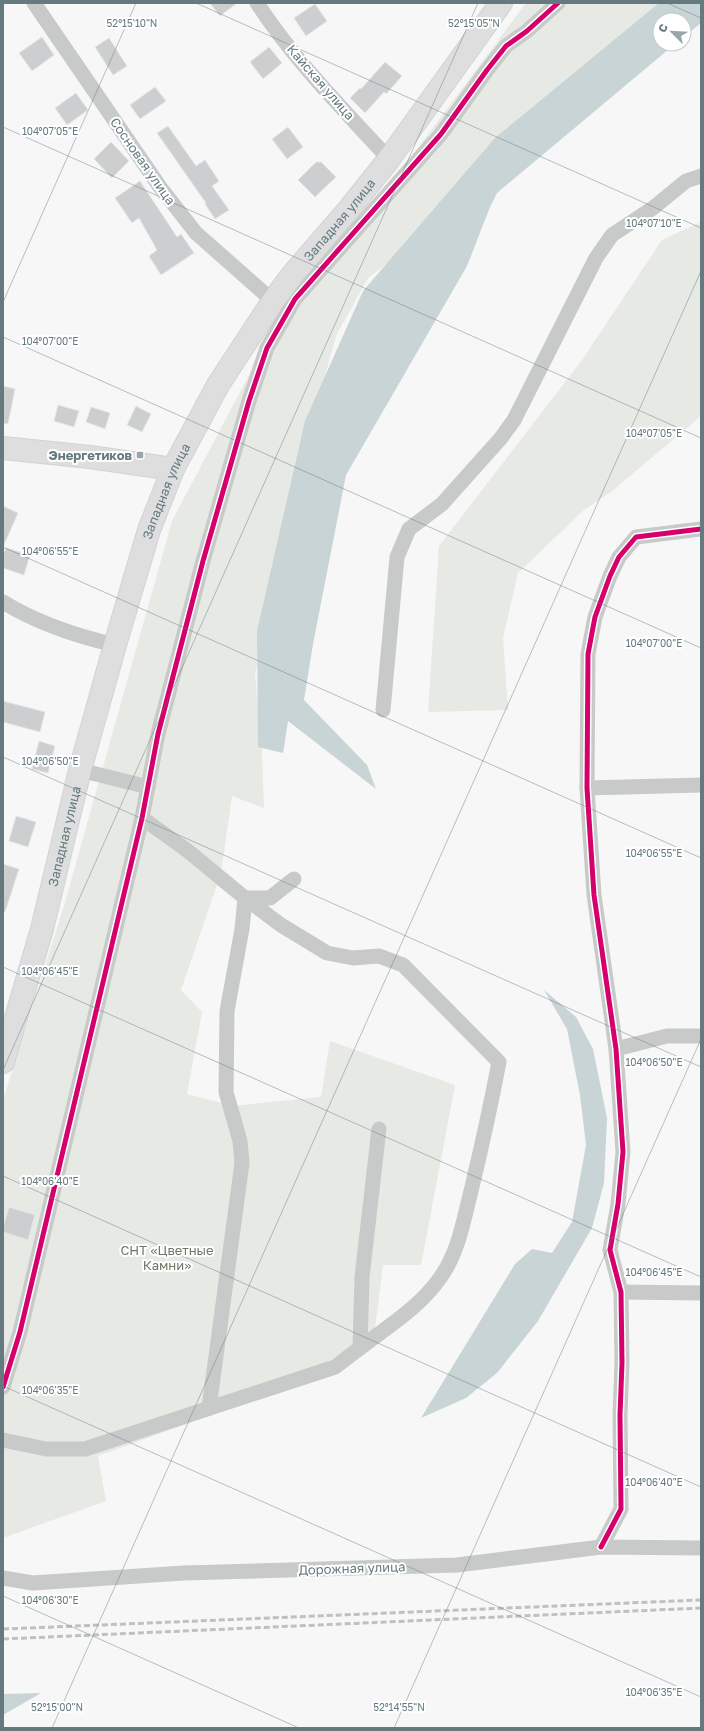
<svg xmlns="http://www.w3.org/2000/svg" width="704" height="1731" font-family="'Golos Text',sans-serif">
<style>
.green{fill:#e6e9e4}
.water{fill:#c8d4d5}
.building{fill:#cccecf;stroke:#e6e6e6}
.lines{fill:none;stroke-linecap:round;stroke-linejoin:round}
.secondary-casing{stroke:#d2d3d3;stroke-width:24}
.street{stroke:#c8caca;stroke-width:15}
.secondary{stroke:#dedede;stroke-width:22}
.rail{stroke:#bec1c1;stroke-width:3;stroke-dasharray:6 3;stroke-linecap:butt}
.cycleway-casing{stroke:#fff;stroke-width:8}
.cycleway{stroke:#d6006c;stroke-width:5}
.ticks{fill:none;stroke:#647a7f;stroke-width:1;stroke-opacity:0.45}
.poi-dot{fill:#97a6a9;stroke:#fff;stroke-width:1.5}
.labels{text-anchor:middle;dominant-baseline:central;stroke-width:4;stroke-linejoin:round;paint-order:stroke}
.street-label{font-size:13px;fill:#647a7f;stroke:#fff}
.poi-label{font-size:13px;font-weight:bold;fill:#647a7f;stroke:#fff;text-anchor:end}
.park-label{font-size:13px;fill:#6b7863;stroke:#fff}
.ticks-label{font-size:10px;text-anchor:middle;fill:#647a7f;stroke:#fff;stroke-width:4;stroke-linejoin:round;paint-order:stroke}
</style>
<rect width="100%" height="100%" fill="#f7f7f7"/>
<!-- green -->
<g class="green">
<path d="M526,3H667L398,255L368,278L336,336L287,513L255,674L262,753L264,808L232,796L221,873L181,990L202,1012L187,1094L233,1106L321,1097L330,1041L455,1085L421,1265H383L374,1336L267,1395L98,1456L106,1501L3,1538V1100L64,906L172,521L279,318L387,189Z"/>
<path d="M701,222V416L611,492L584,510L518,573L503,638L508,710L428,712L439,546L582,360L662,240Z"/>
</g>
<!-- water -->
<g class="water">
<path d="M659,3H701V23L684,37V20H660V44H675L497,193L490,207L467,266L346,475L313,644L304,700L367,765L376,789L288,721L283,753L258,747L257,631L305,421L363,291L495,138Z"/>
<path d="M544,990L576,1017L593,1049L607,1118L604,1183L592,1228L538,1321L497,1373L466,1398L421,1418L515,1264L532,1249L552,1253L572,1222L586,1145L580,1095L567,1029Z"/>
<path d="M41,1693L3,1715V1694Z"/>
</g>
<!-- building -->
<g class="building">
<path d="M210,3H237L220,16Z"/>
<path d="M315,4L327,21L306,36L294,18Z"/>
<path d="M42,37L54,55L32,71L19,53Z"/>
<path d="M109,38L127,66L113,75L95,47Z"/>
<path d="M269,47L282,63L263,79L250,62Z"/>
<path d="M385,62L402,76L386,94L384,92L365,113L350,98L360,88L361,89Z"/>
<path d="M155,87L166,101L140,119L130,105Z"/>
<path d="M76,93L88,110L67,125L55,108Z"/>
<path d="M168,126L196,166L205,160L219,181L212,186L229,210L215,219L205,204L206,203L157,133Z"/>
<path d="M288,127L303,147L287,159L272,139Z"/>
<path d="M111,142L129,161L112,178L94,159Z"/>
<path d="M316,162H321L336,177L315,197L298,180Z"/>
<path d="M140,181L177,237L181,234L194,253L161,275L149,256L157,250L139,218L132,223L115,198Z"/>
<path d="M3,386L15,389L8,424L3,423Z"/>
<path d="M58,405L79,411L74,427L54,421Z"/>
<path d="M136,406L151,414L142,432L127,425Z"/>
<path d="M91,407L110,413L105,429L86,422Z"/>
<path d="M3,506L18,513L3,547Z"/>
<path d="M6,548L30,555L24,575L3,568V555Z"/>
<path d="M3,701L45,712L40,732L3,722Z"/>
<path d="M39,741L55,746L48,773L32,769Z"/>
<path d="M16,816L36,822L28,847L9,841Z"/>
<path d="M3,864L19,869L5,912H3Z"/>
<path d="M9,1207L35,1215L28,1240L3,1232V1227Z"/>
</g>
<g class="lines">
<!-- secondary casing -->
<g class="secondary-casing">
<g id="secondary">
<path d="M3,448L90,457L173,469"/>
<path id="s1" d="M3,1062L42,929L80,770L115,645L149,530L173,469L218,385L273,301L293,274L350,208L389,159L501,3"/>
</g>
</g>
<!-- street -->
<g class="street">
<path d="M34,3L160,187L196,233L273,301"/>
<path d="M257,3C294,60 343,109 389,159"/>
<path d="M3,602C37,623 76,636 115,645"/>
<path d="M383,710L397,557L409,529L442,504L501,438L514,420L596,258L612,235L653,208L686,181L701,176"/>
<path d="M80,770L148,787"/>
<path d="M587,788L701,785"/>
<path d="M142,818L188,851L245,898L242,929L227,1011L226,1092L240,1141L242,1163L209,1408"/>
<path d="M294,879L270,898H245L281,925L327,953L353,958L379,956L403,965L499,1062C491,1104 482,1145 472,1187C464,1218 459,1252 440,1278C420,1307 387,1327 360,1348"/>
<path d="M616,1049L667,1036H701"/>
<path d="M621,1292L701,1293"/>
<path d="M3,1387L20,1332L142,818L158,734L203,561L249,401L267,348L295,299L441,134L487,70L506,46L527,31L558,3"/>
<path d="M3,1440L46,1449H85L335,1367L360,1348L362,1277L379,1129"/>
<path d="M601,1547L621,1509L620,1415L622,1363L621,1292L610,1250L618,1204L623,1152L616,1049L594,895L587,788L588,654L595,617L610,576L619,557L636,537L701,529"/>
<path d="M3,1578L33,1583L184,1573L457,1565L601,1547L701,1548"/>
</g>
<!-- secondary -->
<use href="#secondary" class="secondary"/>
<!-- rail -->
<g class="rail">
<path d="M3,1629L701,1600"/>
<path d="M3,1639L701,1608"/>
</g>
<!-- cycleway casing -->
<g class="cycleway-casing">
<g id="cycleway">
<path d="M3,1387L20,1332L142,818L158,734L203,561L249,401L267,348L295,299L441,134L487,70L506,46L527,31L558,3"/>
<path d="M601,1547L621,1509L620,1415L622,1363L621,1292L610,1250L618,1204L623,1152L616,1049L594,895L587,788L588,654L595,617L610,576L619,557L636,537L701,529"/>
</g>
</g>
<!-- cycleway -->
<use href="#cycleway" class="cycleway"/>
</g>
<!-- ticks -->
<path class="ticks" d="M196,3L701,228M667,3L701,18M3,127L701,438M3,302L136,3M3,337L701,648M3,547L701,858M3,757L701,1067M3,967L701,1277M3,1070L478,3M3,1176L701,1487M3,1386L701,1697M3,1596L299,1728M52,1728L701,271M394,1728L701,1039"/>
<!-- markers -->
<rect class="poi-dot" x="136" y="451" width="8" height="8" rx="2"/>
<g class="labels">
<!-- street labels -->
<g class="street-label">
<text transform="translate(321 82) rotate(49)">Кайская улица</text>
<text transform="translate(143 161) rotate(55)">Сосновая улица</text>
<text stroke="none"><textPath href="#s1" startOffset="918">Западная улица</textPath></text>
<text stroke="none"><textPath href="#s1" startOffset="594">Западная улица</textPath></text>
<text stroke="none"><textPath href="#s1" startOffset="234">Западная улица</textPath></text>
<text transform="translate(352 1568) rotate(-2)">Дорожная улица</text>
</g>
<!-- poi labels -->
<g class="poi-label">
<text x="132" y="455">Энергетиков</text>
</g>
<!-- park labels -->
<g class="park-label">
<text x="167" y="1250">СНТ «Цветные<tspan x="167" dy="15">Камни»</tspan></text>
</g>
</g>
<g class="ticks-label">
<text x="132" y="27">52°15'10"N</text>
<text x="474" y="27">52°15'05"N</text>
<text x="50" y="135">104°07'05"E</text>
<text x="654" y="227">104°07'10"E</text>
<text x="50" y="345">104°07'00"E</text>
<text x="654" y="437">104°07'05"E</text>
<text x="50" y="555">104°06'55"E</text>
<text x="654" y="647">104°07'00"E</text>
<text x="50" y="765">104°06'50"E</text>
<text x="654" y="857">104°06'55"E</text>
<text x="50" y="975">104°06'45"E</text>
<text x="654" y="1066">104°06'50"E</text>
<text x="50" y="1185">104°06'40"E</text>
<text x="654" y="1276">104°06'45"E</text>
<text x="50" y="1394">104°06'35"E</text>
<text x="654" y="1486">104°06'40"E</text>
<text x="50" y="1604">104°06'30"E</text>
<text x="654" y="1696">104°06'35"E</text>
<text x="57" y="1711">52°15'00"N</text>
<text x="399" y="1711">52°14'55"N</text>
</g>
<!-- border -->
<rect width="704" height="1731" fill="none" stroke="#647a7f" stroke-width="8"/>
<!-- north arrow -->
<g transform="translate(672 32) rotate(294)"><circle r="19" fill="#ffffff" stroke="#c1cacc"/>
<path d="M0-3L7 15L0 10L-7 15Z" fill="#97a6a9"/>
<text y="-6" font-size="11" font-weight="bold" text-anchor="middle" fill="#647a7f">С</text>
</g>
</svg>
